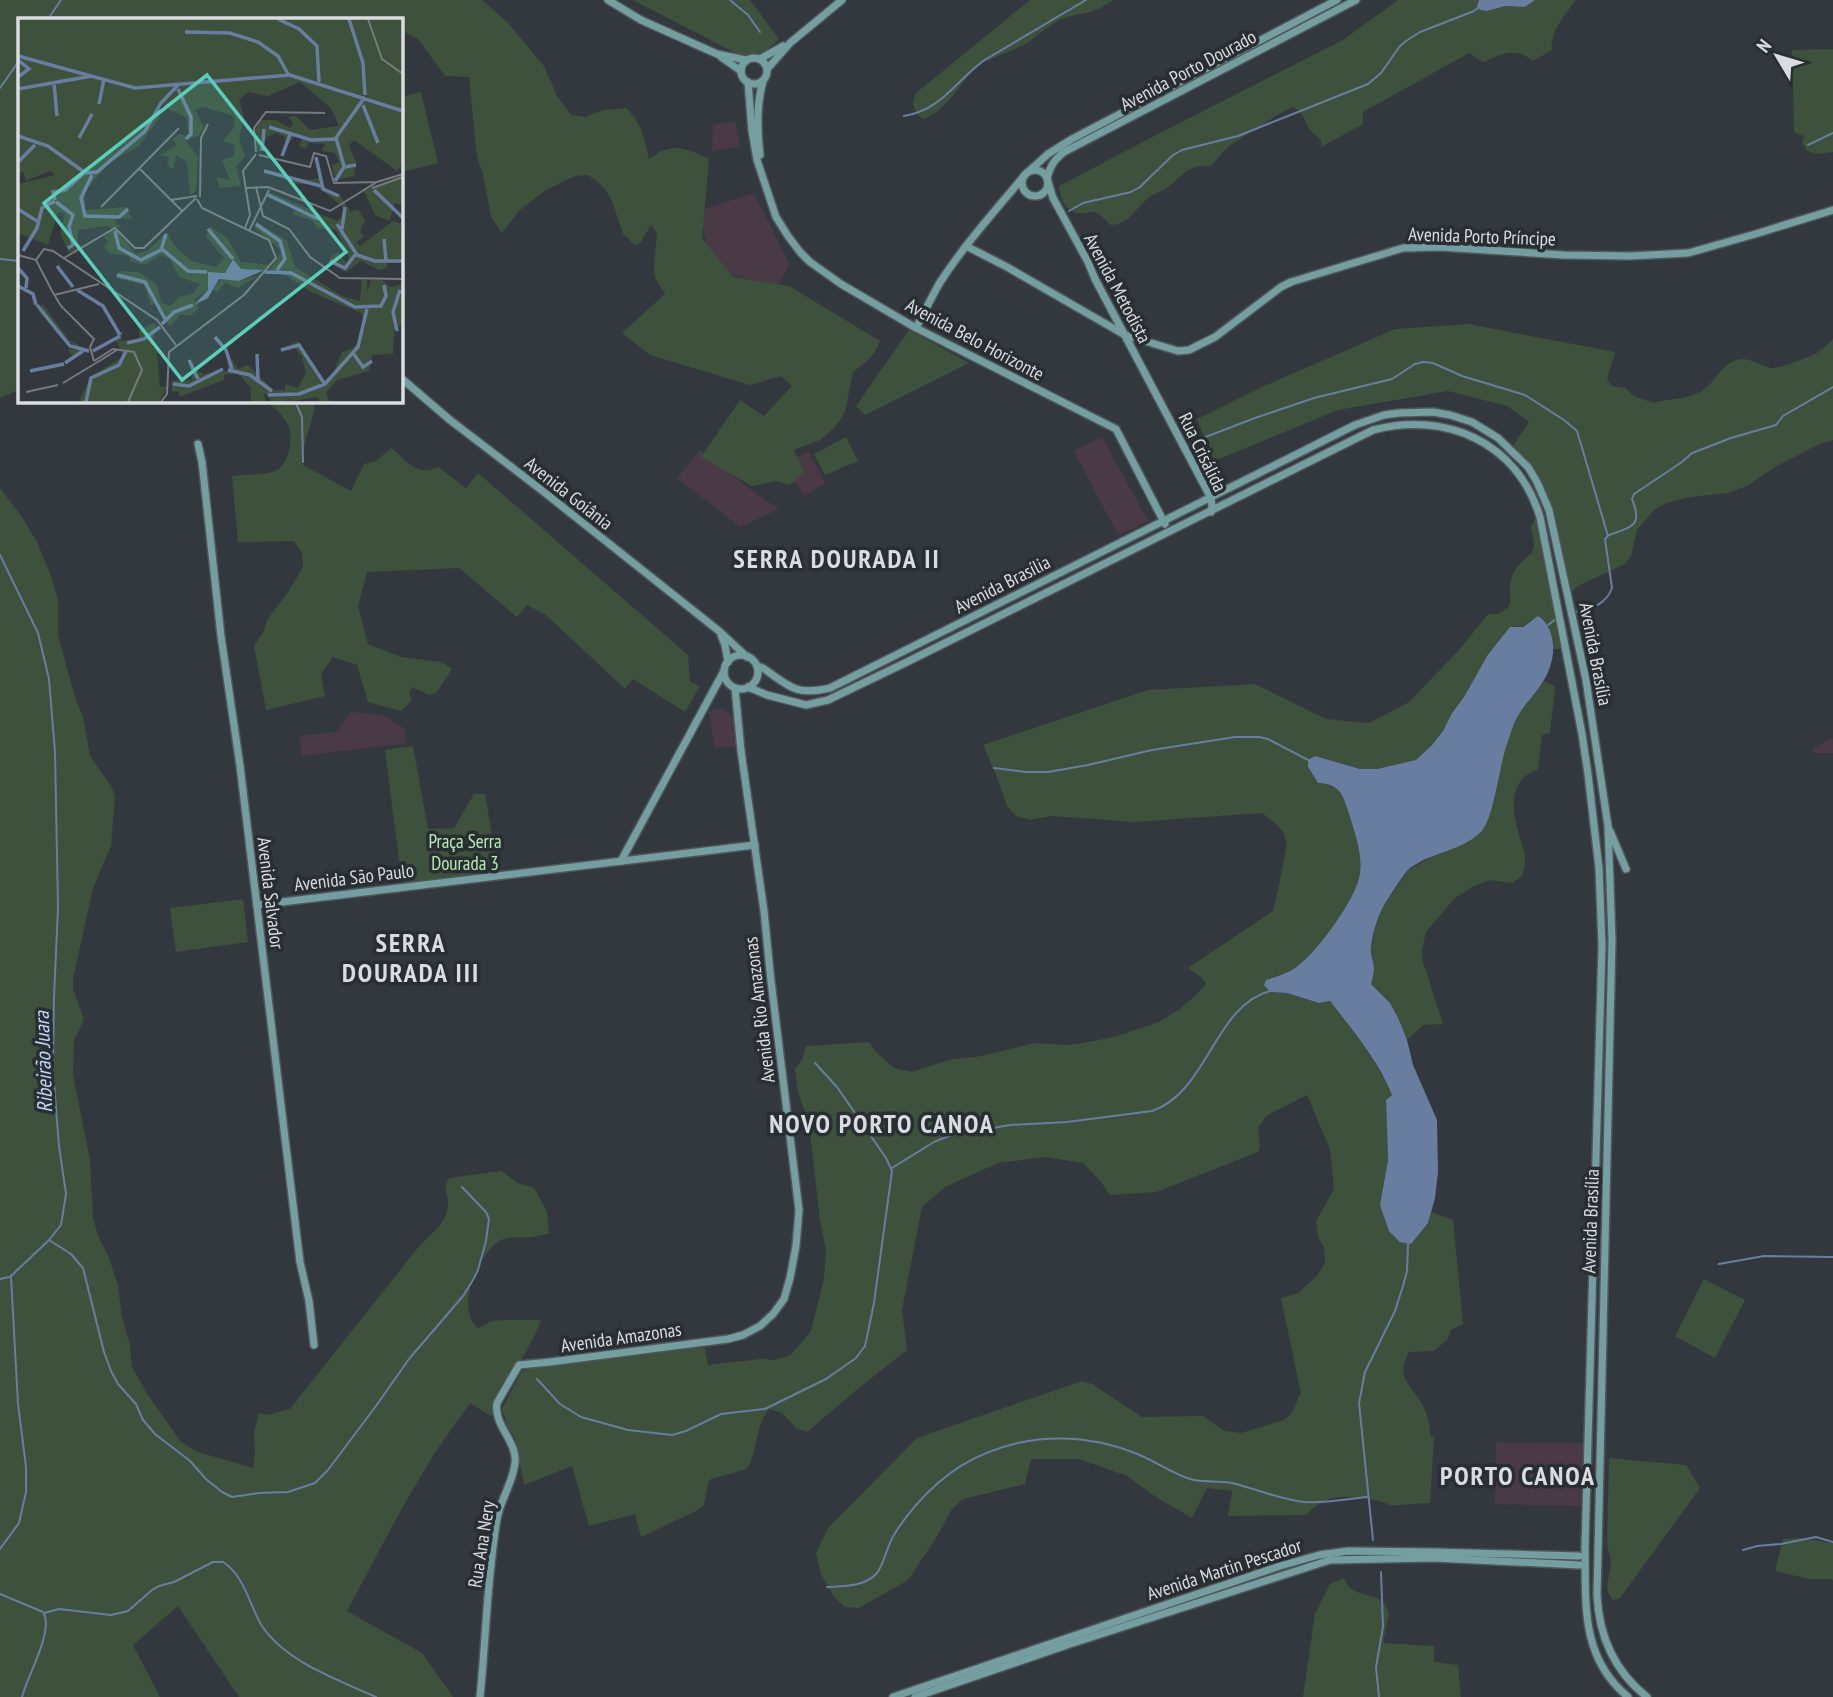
<svg xmlns="http://www.w3.org/2000/svg" width="1833" height="1697" font-family="'PT Sans Narrow',sans-serif">
<style>
.education{fill:#4a3a46}
.green{fill:#3d513c}
.water{fill:#697da0}
.lines{fill:none;stroke-linecap:round;stroke-linejoin:round}
.stream{stroke:#697da0;stroke-width:2}
.secondary-casing{stroke:#505559;stroke-width:10}
.secondary{stroke:#749ea0;stroke-width:7}
.labels{text-anchor:middle;dominant-baseline:central;stroke-width:7;stroke-linejoin:round;paint-order:stroke}
.street-label{font-size:19px;fill:#d9dce0;stroke:#292e33}
.park-label{font-size:19px;fill:#b7eab4;stroke:#292e33}
.water-label{font-size:21px;font-style:italic;fill:#c3d7fb;stroke:#292e33}
.district-label{font-size:26px;font-weight:bold;letter-spacing:2px;fill:#d9dce0;stroke:#292e33}
.inset-river{fill:none;stroke:#697da0;stroke-width:3.5}
.inset-road{fill:none;stroke:#757a7f;stroke-width:2}
.view{fill:#5bcebb;fill-opacity:0.15;stroke:#5bcebb;stroke-width:3.5}
.inset-edge{fill:none;stroke:#d9dce0;stroke-width:3.5}
</style>
<rect width="100%" height="100%" fill="#33383e"/>
<!-- education -->
<g class="education">
<path d="M735,121L740,146L712,152L713,125Z"/>
<path d="M754,193L789,264L778,288L725,273L707,244L699,211Z"/>
<path d="M1102,437L1148,521L1118,535L1074,451Z"/>
<path d="M700,450L754,492L779,509L740,527L677,478Z"/>
<path d="M809,452L825,483L804,496L795,481L798,456Z"/>
<path d="M721,708L734,717L739,746L715,748L709,712L715,709Z"/>
<path d="M351,712L383,715L405,729L406,743L302,756L300,736L336,732Z"/>
<path d="M1833,738V753H1814L1813,748Z"/>
<path d="M1496,1442L1584,1443L1583,1506L1495,1504Z"/>
</g>
<!-- green -->
<g class="green">
<path d="M0,0H482L508,23L544,66L557,96L571,115L585,117L603,110L626,108C641,121 645,140 649,159C654,156 659,152 664,150C680,144 695,152 709,159L702,238L733,277L789,286L880,341L875,352L866,362L853,372L845,412L840,420L833,429L820,440L794,450L804,472L790,485L776,481L752,486L701,457L740,400L764,416L792,386L781,376L750,385L650,355L622,333L665,294L655,278L654,266L657,233L651,225L641,242L635,245L623,234L612,201L606,191L598,182L588,175L575,176L546,190L520,210L502,233L491,217L483,174L477,157L469,77L445,76L418,39L401,30V19H19V390L0,398Z"/>
<path d="M633,0H750L779,39L760,56L737,54Z"/>
<path d="M1030,0H1114C1107,4 1098,10 1090,12C1079,15 1068,15 1058,21C1044,28 1032,42 1017,48C1003,55 990,57 978,67C959,82 947,112 923,119C913,111 911,105 916,93Z"/>
<path d="M1398,0H1479L1477,6L1487,11L1505,6L1525,7L1535,0H1576C1565,15 1550,31 1552,50L1533,61C1514,46 1503,54 1483,62L1469,53L1363,112V124L1321,147V140C1318,137 1315,135 1312,132C1304,123 1305,113 1293,107C1278,113 1268,122 1254,130C1245,136 1235,141 1226,149C1220,154 1217,160 1211,166C1188,164 1184,175 1168,187C1161,192 1152,194 1145,201C1134,211 1127,225 1110,225C1106,220 1101,215 1096,213C1089,210 1092,212 1084,213C1068,216 1060,200 1059,186L1162,132L1343,40Z"/>
<path d="M1833,49V152L1818,154L1807,151L1802,142L1804,136L1794,132L1792,50Z"/>
<path d="M421,92L438,163L401,172V97Z"/>
<path d="M1468,324L1615,352C1613,362 1609,370 1607,380L1612,386L1625,388L1634,396L1653,403C1668,398 1685,400 1700,392C1715,384 1719,366 1736,360C1750,356 1758,366 1771,368C1779,369 1809,357 1817,353C1823,349 1828,344 1833,339V440L1819,444L1775,467L1747,486L1728,493L1690,497L1667,503L1654,510L1637,530L1631,556L1625,564L1582,584L1570,592L1553,510L1536,472L1513,446L1529,422L1507,406L1448,391L1338,410L1214,461L1197,419L1262,387L1395,329Z"/>
<path d="M909,330L969,363L865,415L856,406Z"/>
<path d="M265,401H315C314,423 301,443 303,465L351,491L364,464L376,461L391,448C408,461 416,477 438,467L466,488L478,473L688,655L690,682L700,686L685,712L633,679L625,689L546,615L527,605L517,617L459,568L367,572L358,606L368,644L401,657L441,662L452,669L437,692L429,695L412,687L409,693L412,700L401,711L368,702L357,665L333,657L321,674L325,696L266,710L254,646L264,631L267,620L288,592L303,567L302,553L294,541L238,542L232,476C246,474 264,476 277,470C289,464 294,436 288,425C283,415 274,407 265,401Z"/>
<path d="M846,437L858,461L825,475L814,454Z"/>
<path d="M0,488L22,517L37,542L50,573L58,600V635L76,701L83,716L90,756L111,786L115,796L111,846L93,888L73,979V989L84,1019L74,1041L73,1075L90,1160L93,1219L99,1238L108,1255L118,1285L122,1318L130,1345L132,1367L148,1395L181,1442L198,1452L253,1468L255,1451L254,1433L259,1413L267,1415L290,1409L420,1245C439,1227 455,1216 445,1187L449,1178L501,1171L518,1183L534,1188L547,1211L549,1234C542,1234 539,1236 532,1237C520,1239 506,1234 495,1244C477,1260 455,1308 478,1328L492,1321L504,1320H541C529,1354 503,1382 491,1416L470,1403L434,1454L402,1508L347,1611L422,1653L453,1697H239L178,1606L133,1645L160,1697H0Z"/>
<path d="M1536,517L1562,649H1553L1548,625L1531,620L1522,627L1517,626L1487,656L1464,697L1452,713L1443,731L1432,745L1416,760L1377,769H1360L1316,756L1308,767L1318,783C1339,784 1343,795 1349,814C1355,834 1364,857 1359,878C1353,903 1314,957 1292,970C1284,974 1275,976 1266,980L1270,992L1287,993L1319,1003L1330,1001C1353,1031 1377,1060 1392,1095L1386,1100L1388,1160L1380,1205L1428,1223L1431,1212L1453,1220L1463,1324L1451,1330L1448,1339L1434,1351L1409,1352C1397,1375 1406,1380 1418,1398C1426,1409 1431,1424 1430,1436L1434,1437L1430,1503C1418,1503 1403,1506 1390,1505C1387,1504 1383,1502 1380,1501C1351,1496 1328,1491 1306,1515L1228,1516L1232,1491L1207,1488L1192,1518L1156,1497L1127,1476L1079,1459H1031L1025,1484L963,1499L952,1509L936,1538L908,1580L859,1608L845,1607L834,1597L821,1574L816,1553L828,1528L917,1438L1082,1381L1092,1384L1142,1417L1203,1416L1224,1431L1241,1433L1284,1420L1292,1413L1299,1396L1301,1394L1281,1298L1298,1293L1317,1276L1325,1263L1324,1248L1318,1236L1316,1221L1334,1189L1330,1149L1307,1095L1266,1116L1258,1128L1260,1147L1258,1152L1156,1192L1110,1195L1101,1182L1083,1163L1046,1157L998,1163L945,1187L922,1207L902,1310L907,1350L854,1392L807,1432L796,1428L782,1413L769,1409C755,1426 758,1450 747,1469L711,1479L708,1484L704,1505L696,1511L641,1537L635,1514L589,1526L572,1466L524,1485L515,1438L508,1428L502,1409L522,1371L560,1362L704,1345L708,1365L761,1359L774,1360L790,1356L811,1331L824,1279L826,1249L820,1220L809,1123L798,1093L795,1069L802,1060L806,1046L869,1042L876,1052L894,1068L912,1072L949,1060L982,1056L1035,1043L1067,1045L1083,1043L1114,1037L1159,1022L1180,1009L1198,993L1206,984L1201,977L1188,968L1273,911L1279,886L1287,843L1283,832L1275,823L1262,813L1134,822L1051,816L1031,820L1016,816L1007,806L998,780L983,745L1148,690L1255,684L1326,719L1369,723L1409,702L1460,649L1488,614H1498L1508,608C1512,600 1509,595 1510,586C1511,570 1521,562 1532,553L1534,544L1531,527Z"/>
<path d="M1545,681L1555,687L1550,733L1542,735L1538,769C1505,782 1513,811 1520,839C1522,845 1526,853 1525,860C1525,865 1523,871 1522,876L1512,883L1490,880L1474,886L1455,898L1426,932L1422,949V959L1443,1024L1423,1025L1407,1040L1390,1003L1371,984L1374,969L1371,949L1375,926L1382,908L1409,869L1446,850L1468,843L1495,798L1498,775L1506,745L1516,719L1533,693Z"/>
<path d="M413,746L428,829L454,828L474,794H485L499,876L402,883L385,750Z"/>
<path d="M243,899L248,942L176,952L170,908Z"/>
<path d="M1704,1279L1745,1300L1715,1358L1675,1336Z"/>
<path d="M1609,1458L1686,1465L1700,1488L1620,1598L1613,1600L1608,1593L1607,1587L1611,1562L1607,1544Z"/>
<path d="M1802,1538L1833,1543V1580L1831,1579H1809L1775,1571L1783,1539Z"/>
<path d="M1344,1578C1351,1598 1372,1592 1383,1602C1385,1605 1387,1609 1389,1613L1383,1643L1434,1646V1662L1458,1665L1461,1697H1303L1315,1614L1330,1584Z"/>
</g>
<!-- water -->
<g class="water">
<path d="M1479,0H1535L1525,7L1505,6L1487,11L1480,10L1477,6Z"/>
<path d="M1538,616C1550,623 1554,639 1553,653C1550,682 1532,693 1518,716C1513,724 1511,733 1508,741C1499,764 1495,816 1481,832C1462,851 1432,852 1410,868C1404,873 1388,899 1383,907C1377,918 1372,935 1371,948C1370,955 1374,962 1374,969C1374,974 1372,979 1371,984L1390,1003L1399,1020L1407,1040L1413,1065L1437,1120L1438,1172L1435,1198L1428,1223L1411,1244L1400,1242L1389,1231L1380,1205L1388,1160L1386,1100L1392,1095C1378,1060 1353,1031 1330,1001L1319,1003L1287,993L1270,992L1264,985L1266,980C1275,977 1284,974 1292,970C1314,957 1353,903 1359,878C1364,857 1355,834 1349,814C1343,795 1340,784 1318,783L1308,767V760L1315,756L1360,769H1377L1416,760L1432,745L1443,731L1452,713L1464,697L1487,656L1510,627H1523Z"/>
</g>
<g class="lines">
<!-- stream -->
<g class="stream">
<path d="M730,0L748,15L760,32"/>
<path d="M48,19L61,0"/>
<path d="M0,88L19,61"/>
<path d="M904,116C941,110 955,82 983,61L1086,0"/>
<path d="M1808,145L1833,133"/>
<path d="M1069,211L1083,203L1131,192L1140,187L1173,155L1182,150L1238,136L1368,84L1381,73L1400,46L1406,41L1420,32L1474,11L1479,7"/>
<path d="M0,259L19,261"/>
<path d="M295,401L302,417L303,462"/>
<path d="M1203,438L1255,418L1314,398L1392,379L1415,364L1423,362L1433,363L1462,376L1525,395L1564,420L1577,431L1608,536L1605,539L1612,588C1606,605 1591,608 1576,612"/>
<path d="M1609,535C1633,526 1643,526 1632,499L1634,494L1682,462L1692,453L1731,438L1776,425L1783,416L1833,387"/>
<path d="M0,555L38,633L49,679L55,752L58,907L54,998L53,1070L59,1146L66,1194L61,1225L49,1240L11,1276"/>
<path d="M1548,625L1557,618"/>
<path d="M994,768L1026,772H1048L1088,765L1152,750L1235,737H1259L1268,739L1308,760"/>
<path d="M892,1168L934,1142L949,1136L1010,1125L1067,1122L1152,1111C1208,1092 1214,1006 1270,991"/>
<path d="M49,1240L71,1254L83,1268L104,1352L111,1371L118,1384L136,1404L143,1420L155,1434L190,1461L206,1479L222,1492L232,1497L259,1493L288,1492L315,1483L328,1470L376,1406L409,1359L463,1296L473,1280L478,1270L486,1241L489,1219L486,1212L462,1187"/>
<path d="M1719,1264L1764,1256L1833,1257"/>
<path d="M0,1279L9,1277"/>
<path d="M537,1379L560,1404L581,1417L628,1430L672,1435L686,1431L721,1414L765,1409L826,1379L856,1358L865,1346L874,1303L892,1171L886,1158L837,1087L815,1063"/>
<path d="M1373,1540L1359,1403L1365,1372L1395,1311L1403,1286L1407,1271L1408,1244"/>
<path d="M0,1549L19,1523L26,1492V1467L18,1404L11,1277"/>
<path d="M1743,1550L1757,1546L1781,1544L1816,1537L1833,1542"/>
<path d="M827,1587C843,1586 865,1587 877,1573C884,1564 887,1546 894,1535C900,1524 908,1515 916,1505C945,1472 975,1453 1018,1443C1061,1434 1102,1439 1142,1456C1158,1463 1173,1474 1190,1479C1204,1483 1218,1480 1232,1483C1256,1489 1279,1499 1304,1502C1324,1504 1346,1499 1367,1497"/>
<path d="M0,1594L43,1612"/>
<path d="M44,1613L59,1609L111,1615L128,1611L152,1590L159,1586L174,1582L213,1562H223C245,1576 249,1605 262,1626C286,1662 338,1680 376,1697"/>
<path d="M22,1697C28,1674 53,1633 44,1613"/>
<path d="M1379,1697L1376,1667L1383,1627L1381,1572"/>
</g>
<!-- secondary casing -->
<g class="secondary-casing">
<g id="secondary">
<path d="M608,0L641,20L717,54L746,60"/>
<path d="M721,57L741,71"/>
<circle cx="754" cy="71" r="13"/>
<path d="M760,59L783,46"/>
<path d="M768,68L790,43L842,0"/>
<path d="M748,82L752,131L757,160L776,217L788,236L800,252L810,262L841,284L916,328L1116,429L1165,524"/>
<path d="M760,155C757,130 756,106 763,81"/>
<circle cx="1035" cy="183" r="13"/>
<path d="M1028,172L1048,154L1072,139L1337,0"/>
<path d="M1047,179C1050,166 1054,160 1064,152L1356,0"/>
<path d="M1048,182L1053,198L1088,262L1095,279L1211,498L1212,506L1211,512"/>
<path d="M966,246L1007,267L1125,335L1178,351L1189,350L1215,337L1281,287L1291,282L1403,248L1440,247L1564,255L1630,256L1688,253L1752,235L1833,210"/>
<path d="M916,328C924,313 931,298 939,284C964,245 995,211 1024,176"/>
<path d="M401,378L450,420L544,492L719,631L747,657"/>
<path d="M198,444L202,462L221,636L240,766L300,1262L309,1301L314,1345"/>
<path d="M721,635L725,645L728,662"/>
<circle cx="741" cy="672" r="17"/>
<path d="M757,666L763,668C790,687 796,696 830,688L1355,425L1384,415L1399,413L1433,412L1450,415L1472,422L1498,438L1528,467L1537,482L1549,510L1586,680L1608,826L1612,940L1597,1595C1599,1637 1614,1671 1647,1697"/>
<path d="M748,687L767,695L806,705L828,700L909,661L1373,430C1446,411 1517,442 1540,517L1582,734L1588,774L1599,868L1602,945L1585,1547C1586,1604 1580,1657 1628,1697"/>
<path d="M1610,831L1626,869"/>
<path d="M621,861L724,671"/>
<path d="M257,905L755,845"/>
<path d="M480,1697C486,1638 487,1578 497,1519C500,1500 513,1483 515,1463C518,1442 493,1425 497,1403L519,1365L550,1362L728,1339L743,1335L760,1326L773,1314L784,1299L790,1278L796,1246L799,1210L771,981L764,911L741,751L735,688"/>
<path d="M893,1697L1280,1566L1319,1555L1348,1551L1435,1552L1579,1556"/>
<path d="M915,1697L1070,1644L1330,1560L1433,1558L1580,1565"/>
</g>
</g>
<!-- secondary -->
<use href="#secondary" class="secondary"/>
</g>
<g class="labels">
<!-- street labels -->
<g class="street-label">
<text transform="translate(1188 70) rotate(-28)">Avenida Porto Dourado</text>
<text transform="translate(1482 236) rotate(2)">Avenida Porto Príncipe</text>
<text transform="translate(1118 288) rotate(62)">Avenida Metodista</text>
<text transform="translate(975 339) rotate(28)">Avenida Belo Horizonte</text>
<text transform="translate(1203 452) rotate(64)">Rua Crisálida</text>
<text transform="translate(569 493) rotate(38)">Avenida Goiânia</text>
<text transform="translate(1002 584) rotate(-27)">Avenida Brasília</text>
<text transform="translate(1596 654) rotate(79)">Avenida Brasília</text>
<text transform="translate(354 877) rotate(-7)">Avenida São Paulo</text>
<text transform="translate(271 893) rotate(83)">Avenida Salvador</text>
<text transform="translate(759 1010) rotate(-97)">Avenida Rio Amazonas</text>
<text transform="translate(1590 1221) rotate(-88)">Avenida Brasília</text>
<text transform="translate(621 1337) rotate(-8)">Avenida Amazonas</text>
<text transform="translate(481 1544) rotate(-81)">Rua Ana Nery</text>
<text transform="translate(1224 1569) rotate(-18)">Avenida Martin Pescador</text>
</g>
<!-- park labels -->
<g class="park-label">
<text x="465" y="841">Praça Serra<tspan x="465" dy="22">Dourada 3</tspan></text>
</g>
<!-- water labels -->
<g class="water-label">
<text transform="translate(43 1062) rotate(-92)">Ribeirão Juara</text>
</g>
<!-- district labels -->
<g class="district-label">
<text x="837" y="558">SERRA DOURADA II</text>
<text x="411" y="942">SERRA<tspan x="411" dy="30">DOURADA III</tspan></text>
<text x="882" y="1123">NOVO PORTO CANOA</text>
<text x="1518" y="1475">PORTO CANOA</text>
</g>
</g>
<!-- overview -->
<g transform="translate(18 18)">
<rect width="385" height="385" fill="#33383e"/>
<path d="M0,1H385V146L379,153L336,122L331,127L338,144L336,158L317,162L314,147L321,144L317,135L304,133L307,126L291,125L287,131L281,127L284,121L277,118L267,130V119L258,115L249,119L241,135L236,115L242,102H258L272,110L275,105L270,99L278,98L292,112L321,108L313,90L282,64L250,78L230,74L221,82L226,99L221,121L227,138L218,149L223,168L202,170L198,159L212,162L204,142L216,138L217,127L205,123L217,108L216,98L186,89L177,92L186,109L181,118L167,122L180,139L178,173L172,177L169,144L158,137L155,152L149,146L151,139L141,137L159,128L155,121L161,116L170,118L169,100L143,87L140,102L121,128L91,145L67,173V192L109,189L114,201L100,200L97,204L103,209L97,210L118,236L130,232L149,214L155,226L173,243L198,249L206,240L188,219L192,208L209,220L223,244L252,247L246,252L223,251L214,241L207,255L190,254V272L177,281L181,290L172,298L163,296L152,309L137,286L133,287L126,267L98,260L101,253L120,254L138,266L144,285L153,288L161,279L175,276L182,266L161,259L152,241L142,237L127,247L112,243L111,238L92,236L86,229L91,223L85,220L94,211L89,208L60,212L59,232L50,234L42,214L47,196L40,194L30,227L0,215V166L37,157L32,153L8,163L5,154L0,155ZM249,153L290,162L304,160L310,176H321L333,194L340,191L347,203L342,212L346,219L338,224L342,228L375,203L383,206L385,244L369,245V250L361,252L343,243L328,254L313,246L312,240L320,234L328,244L331,240L318,212L299,210L295,203L275,196L276,190L250,177L251,174L319,203L327,196L324,188L296,166H276ZM385,157V188L377,185L372,203L357,197L346,173ZM239,204L269,223L277,249L324,278L342,283L344,262H349V274L353,262H365L372,269L385,266V306L376,312L375,336L354,337L351,353L319,362L308,375L312,384H302L299,379L270,384L273,379L267,384H252L253,381L245,374L248,384H233V370L220,355L206,357V362L161,379V374L154,373L153,363L174,362L172,347L185,356L211,353L209,343L214,341L220,351L230,347L255,372H267V366L280,370L288,355L284,339L275,328L262,332L280,323L306,362L315,356L324,334L335,330L343,320L348,306L343,295L293,274L266,256L251,253L264,233L236,209ZM240,258L220,270L207,265L199,274L195,271L204,260L221,263ZM24,285L51,322L71,333L54,338L50,331L64,332L41,318L21,293ZM133,306H138L134,328L139,334L142,369H149L141,384H61L72,359L106,338L98,323L101,316L105,312L103,323L121,322V312Z" fill="#3d513c"/>
<path d="M215,241L223,251L246,252L221,263L201,261L190,280L176,287L190,272V254L207,255Z" fill="#697da0"/>
<path class="inset-river" d="M260,1L281,11L299,28L301,64M331,1L345,45L347,77M167,14L212,15L240,24L260,38L270,56M0,38L117,70L272,57L385,93M0,42L11,51L0,59M36,65L39,98M0,71L74,58M160,71L173,99V116L168,121M81,86L86,61M345,87L360,125M251,109L293,122L317,121L347,79M0,118L30,128L66,154M61,120L74,96M318,120L326,148M244,133L246,111M264,138L273,114M298,139L305,171L321,178M0,144L17,127M246,153L303,168M67,155L79,154L127,113L143,85L161,66M74,157L63,180L67,198L101,199L110,191M317,163L326,149L338,147M356,172L385,200M250,177L300,201M37,182L35,174L47,172L66,155M38,184L55,197L51,209L55,227L50,230M0,191L19,203M238,206L262,223L267,241L259,252M319,206L339,237L357,243H385M190,211L215,241M324,211L327,189M97,213L101,230L123,242L143,232L148,216M366,221L368,242M144,231L170,253L189,254M5,233L19,210L24,190L37,183M312,243L327,250L337,237M39,248L55,269M0,250L9,260L8,270M247,254L273,255L337,289L363,288L368,278L366,267M99,257L127,264L147,301M0,268L15,276L18,287M59,272L85,288L102,317M19,287L52,328L71,333M144,306L156,294L175,287M379,313L375,294L382,272M197,319L208,332L214,351M109,325L126,321L142,309M263,332L281,327L306,365M75,333L102,318M335,335L345,349L354,343M239,336L240,362M171,342L180,361M47,345L65,333M210,352L232,357L254,373M12,353L46,346M155,366L171,368L205,351M250,377L281,376L307,366L340,329L349,291M68,384L73,360L101,347L108,333"/>
<path class="inset-road" d="M350,1L364,41L385,56M238,134L236,110L248,94L307,95M241,137L292,149L296,135L308,138L316,165L359,164M122,151L165,194M238,169L245,198L271,211L292,239L322,260L385,261M250,169L312,193L359,164L385,156M227,170L250,169M354,170L385,159M182,179L183,120L190,106M153,182L179,178M83,189L161,110M227,210L232,197L225,153L238,136M231,213L251,172M0,237L18,242L34,273M46,240L97,210L117,230H126L178,180M18,242L26,231L35,233L139,302L158,327M34,273L43,288L76,321L72,329L76,343M36,277L81,266M76,343L95,331L116,334L124,352L110,384M78,345L99,332M45,365L78,345M8,374L40,367M143,384L149,376L151,334L226,277L258,240L251,222L184,190L179,181"/>
<path class="view" d="M189,57L328,234L164,362L26,185Z"/>
<rect width="385" height="385" class="inset-edge"/>
</g>
<!-- north arrow -->
<g transform="translate(1777 56) rotate(308)" stroke="#292e33" stroke-width="5" paint-order="stroke">
<path d="M0-5L12 26L0 18L-12 26Z" fill="#d9dce0"/>
<text y="-10" font-size="19" font-weight="bold" text-anchor="middle" fill="#d9dce0">N</text>
</g>
</svg>
